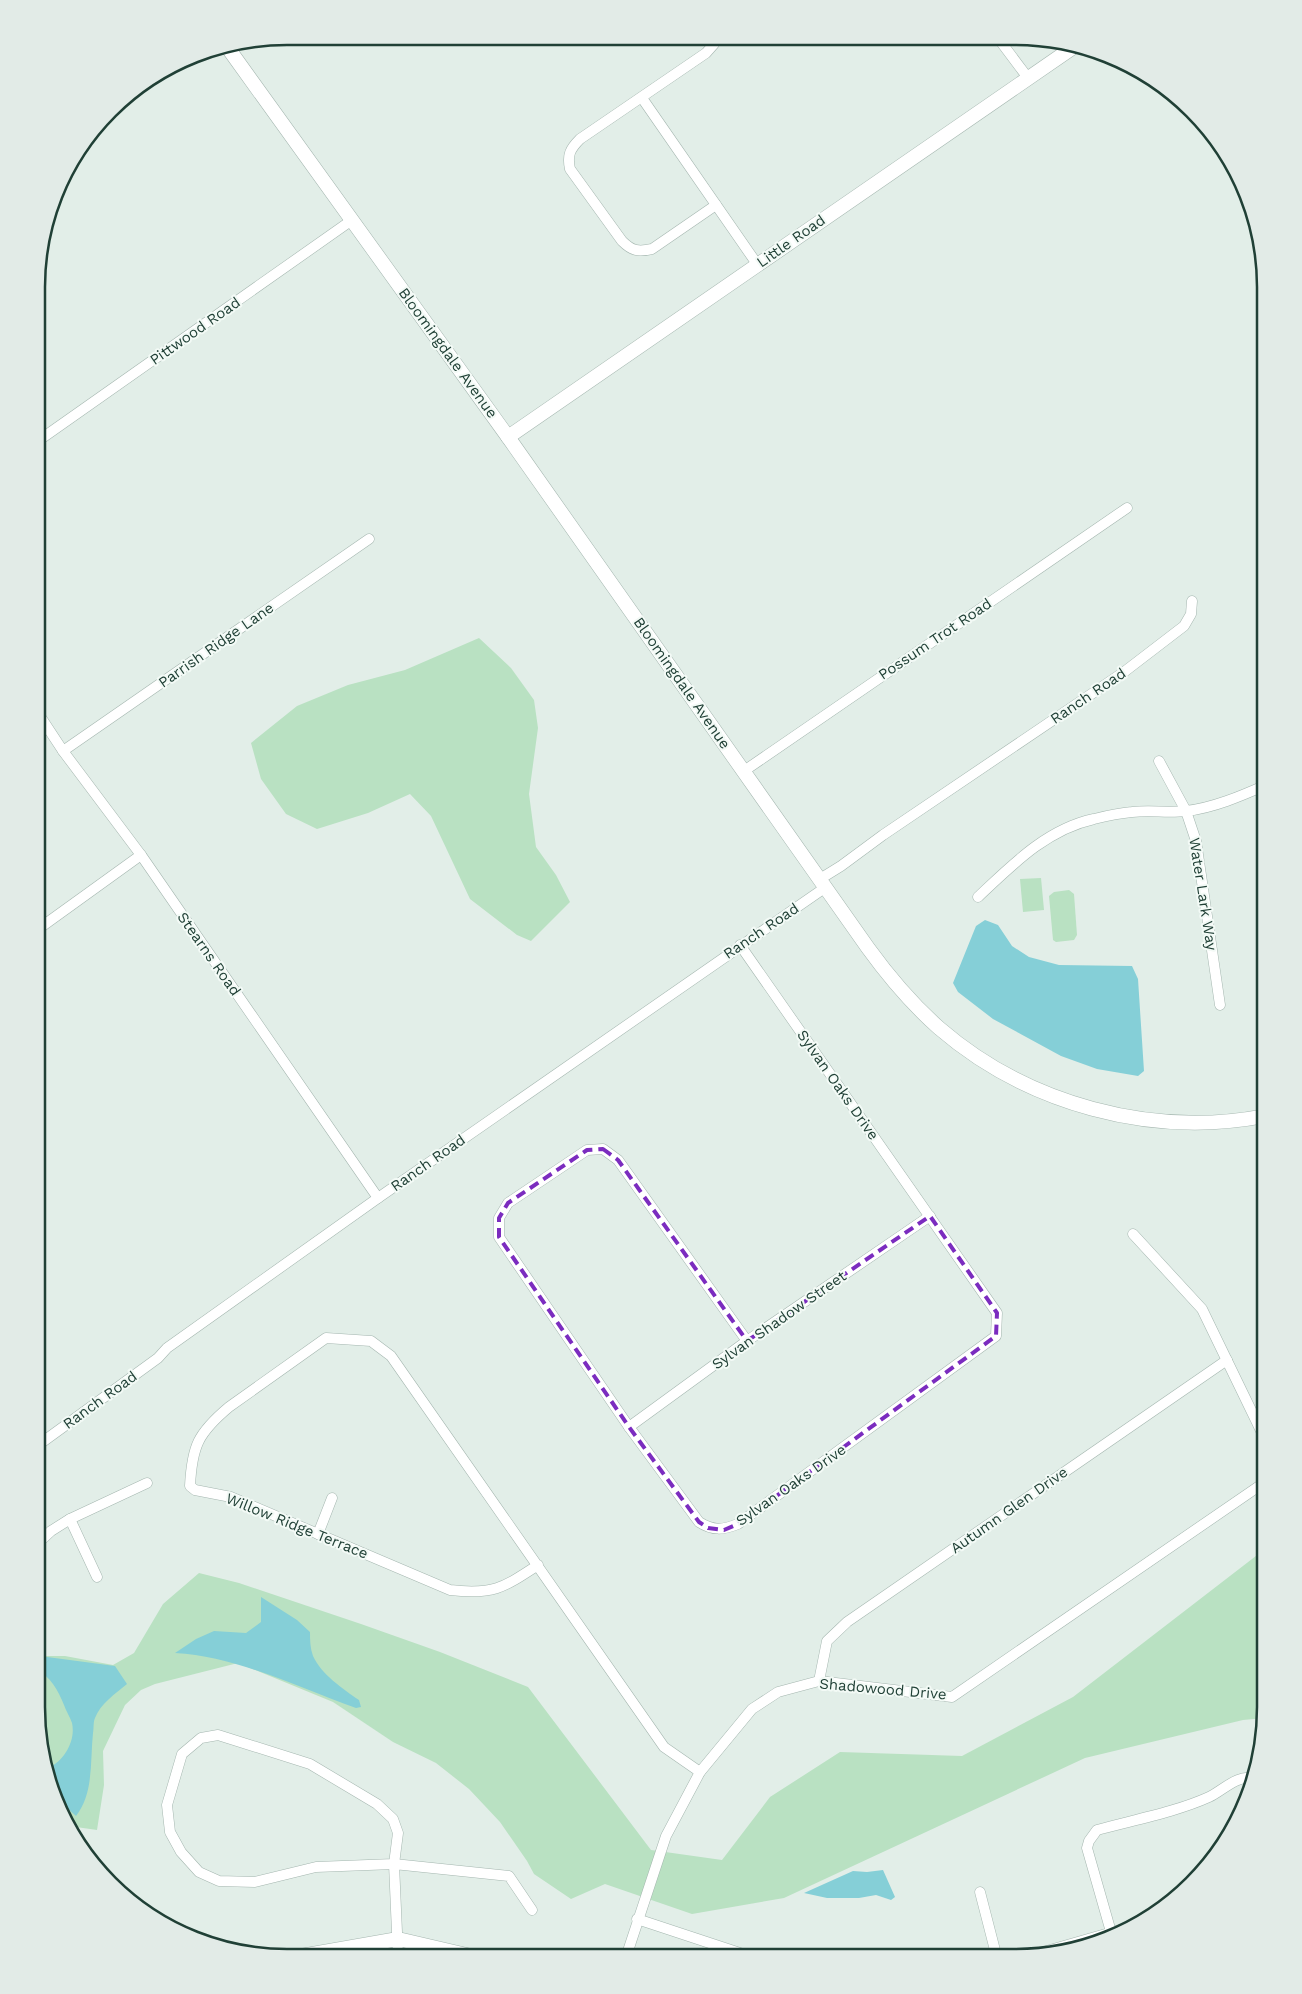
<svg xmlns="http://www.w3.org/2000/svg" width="1302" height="1994" font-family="'Work Sans',sans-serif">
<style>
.green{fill:#b9e1c2}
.water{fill:#85cfd7}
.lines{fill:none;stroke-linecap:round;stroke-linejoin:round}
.minor-casing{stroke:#a4b6af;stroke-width:11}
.tertiary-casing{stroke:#a4b6af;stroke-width:15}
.minor{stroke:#fff;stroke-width:10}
.tertiary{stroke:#fff;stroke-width:14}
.marked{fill:none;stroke:#7b2cbf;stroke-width:4;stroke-dasharray:10 6;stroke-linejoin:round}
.labels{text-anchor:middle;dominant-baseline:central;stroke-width:4;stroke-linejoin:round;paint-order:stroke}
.street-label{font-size:15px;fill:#204036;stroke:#f3faf6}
.rim{fill:none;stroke:#204036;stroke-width:2.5}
</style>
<rect width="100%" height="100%" fill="#e2eee8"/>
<!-- green -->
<g class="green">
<path d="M479,638L511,668L534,700L538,728L529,794L536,847L556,875L570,902L531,941L517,935L470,899L431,816L410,794L368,813L317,829L286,814L261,779L251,743L297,706L348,685L405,670Z"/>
<path d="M1041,878L1044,910L1023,912L1020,879Z"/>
<path d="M1069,890L1074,894L1077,935L1074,940L1056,942L1053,940L1049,896L1054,892Z"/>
<path d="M1265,1549V1718L1243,1720L1085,1758L784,1898L692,1914L605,1884L571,1899L534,1874L527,1861L500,1822L469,1789L436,1763L393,1742L333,1702L238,1663L155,1684L141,1690L125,1705L103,1751L104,1785L97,1830L69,1826L55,1803L36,1707V1656H65L113,1665L134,1653L163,1604L199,1573L239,1583L361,1624L440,1652L528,1687L651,1850L722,1860L770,1797L840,1752L962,1756L1073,1697Z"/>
</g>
<!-- water -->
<g class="water">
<path d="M985,920L998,925L1012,946L1029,957L1059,965L1132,966L1138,979L1144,1071L1138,1076L1097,1069L1061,1056L993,1019L958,992L953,983L976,926Z"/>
<path d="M261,1597L297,1620L310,1632C310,1640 310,1648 313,1656C321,1674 343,1689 359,1700L361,1707L356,1708C299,1688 237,1656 175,1653L196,1639L214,1631L246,1633L261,1622Z"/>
<path d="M47,1657L115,1666L127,1684C116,1693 100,1704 95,1718C93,1722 94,1729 93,1733C90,1761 94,1793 76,1816L65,1806L55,1803L49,1768C64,1760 76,1741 72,1723C70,1717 66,1711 64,1705C58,1690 51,1677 36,1669V1659Z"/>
<path d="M883,1870L895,1897L891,1900L876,1895L859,1898H827L804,1893L853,1871L867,1872Z"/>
</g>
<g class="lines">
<!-- minor casing -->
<g class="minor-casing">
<g id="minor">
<path d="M715,37L714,44L706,53L580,139C570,149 567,155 570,169L622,241C632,251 638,252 652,249L716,205"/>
<path d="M998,38L1028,78"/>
<path d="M642,98L757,264"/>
<path d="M38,441L352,220"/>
<path d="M38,713L63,751L141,855L378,1198"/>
<path d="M63,751L369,539"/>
<path d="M1159,761L1186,811L1196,841L1220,1005"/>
<path d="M744,771L1127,508"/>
<path d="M820,879L841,866L883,835L1124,672L1184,626L1191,614L1192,601"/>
<path d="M978,897C1012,865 1047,829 1094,819C1106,816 1120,813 1132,812C1150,810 1168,813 1186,811C1213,808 1241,796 1266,785"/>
<path d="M37,930L141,855"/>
<path d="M740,945L997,1313L996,1336L738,1524C723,1530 713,1531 699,1522L629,1427L499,1237V1218L508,1203L587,1150L603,1149L618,1160L747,1341"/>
<path d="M1133,1234L1202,1309L1265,1439"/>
<path d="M629,1427L747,1341L930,1216"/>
<path d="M37,1446L158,1358L167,1348L378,1198L826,887"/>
<path d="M70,1519L97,1577"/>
<path d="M318,1534L332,1498"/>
<path d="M36,1545L51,1531L70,1519L147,1483"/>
<path d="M538,1565C503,1588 493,1595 450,1590L231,1497L195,1490L190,1486C192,1446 198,1433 229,1407L326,1338L371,1341L391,1356L664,1747L700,1772"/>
<path d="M819,1681L827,1641L847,1622L1227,1360"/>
<path d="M218,1735L310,1764L377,1804L393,1819L398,1833L394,1864L316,1867L255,1882L219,1881L199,1872L181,1852L170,1832L167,1805L182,1754L201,1738Z"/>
<path d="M980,1892L997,1958"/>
<path d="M637,1919L752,1957"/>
<path d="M1111,1932L1087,1848L1089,1841L1097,1830C1133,1820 1176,1812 1209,1797C1222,1791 1239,1773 1254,1779"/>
<path d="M1043,1952L1130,1927"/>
<path d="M398,1955L394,1864L509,1876L532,1910"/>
<path d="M626,1957L666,1836L700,1772L752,1709L778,1692L819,1681L952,1697L1265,1482"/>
</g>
</g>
<!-- tertiary casing -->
<g class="tertiary-casing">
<g id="tertiary">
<path d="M228,48L508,437L868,948C889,977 912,1004 939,1028C1027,1104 1151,1138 1265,1116"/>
<path d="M508,437L1075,46"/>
<path d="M301,1956L398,1939L471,1956"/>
<path d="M394,1956H402"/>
</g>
</g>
<!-- minor -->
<use href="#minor" class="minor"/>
<!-- tertiary -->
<use href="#tertiary" class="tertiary"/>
</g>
<!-- marked area -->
<path class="marked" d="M603,1149L618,1160L747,1341L930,1216L997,1313L996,1336L738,1524L724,1530L708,1528L699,1522L629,1427L499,1237V1218L508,1203L587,1150Z"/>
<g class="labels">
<!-- street labels -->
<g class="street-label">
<text transform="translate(791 241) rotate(-35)">Little Road</text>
<text transform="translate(195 331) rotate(-35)">Pittwood Road</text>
<text transform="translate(448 353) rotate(54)">Bloomingdale Avenue</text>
<text transform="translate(935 639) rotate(-34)">Possum Trot Road</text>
<text transform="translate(216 645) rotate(-35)">Parrish Ridge Lane</text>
<text transform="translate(682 683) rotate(55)">Bloomingdale Avenue</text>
<text transform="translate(1088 696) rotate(-34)">Ranch Road</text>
<text transform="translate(1203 894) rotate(81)">Water Lark Way</text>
<text transform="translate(761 931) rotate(-34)">Ranch Road</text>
<text transform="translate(209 954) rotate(55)">Stearns Road</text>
<text transform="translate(838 1085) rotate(55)">Sylvan Oaks Drive</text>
<text transform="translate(428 1163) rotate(-35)">Ranch Road</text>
<text transform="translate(779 1320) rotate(-35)">Sylvan Shadow Street</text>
<text transform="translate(100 1400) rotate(-36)">Ranch Road</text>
<text transform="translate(791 1485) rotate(-35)">Sylvan Oaks Drive</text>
<text transform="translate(1009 1510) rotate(-35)">Autumn Glen Drive</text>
<text transform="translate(297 1526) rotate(22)">Willow Ridge Terrace</text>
<text transform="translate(883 1689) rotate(5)">Shadowood Drive</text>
</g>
</g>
<!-- crop -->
<path d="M0 0H1302V1994H0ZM287 45H1015A242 242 0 0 1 1257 287V1707A242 242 0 0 1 1015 1949H287A242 242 0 0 1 45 1707V287A242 242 0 0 1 287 45Z" fill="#e2ebe7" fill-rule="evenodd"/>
<path class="rim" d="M287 45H1015A242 242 0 0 1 1257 287V1707A242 242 0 0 1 1015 1949H287A242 242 0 0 1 45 1707V287A242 242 0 0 1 287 45Z"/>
</svg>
